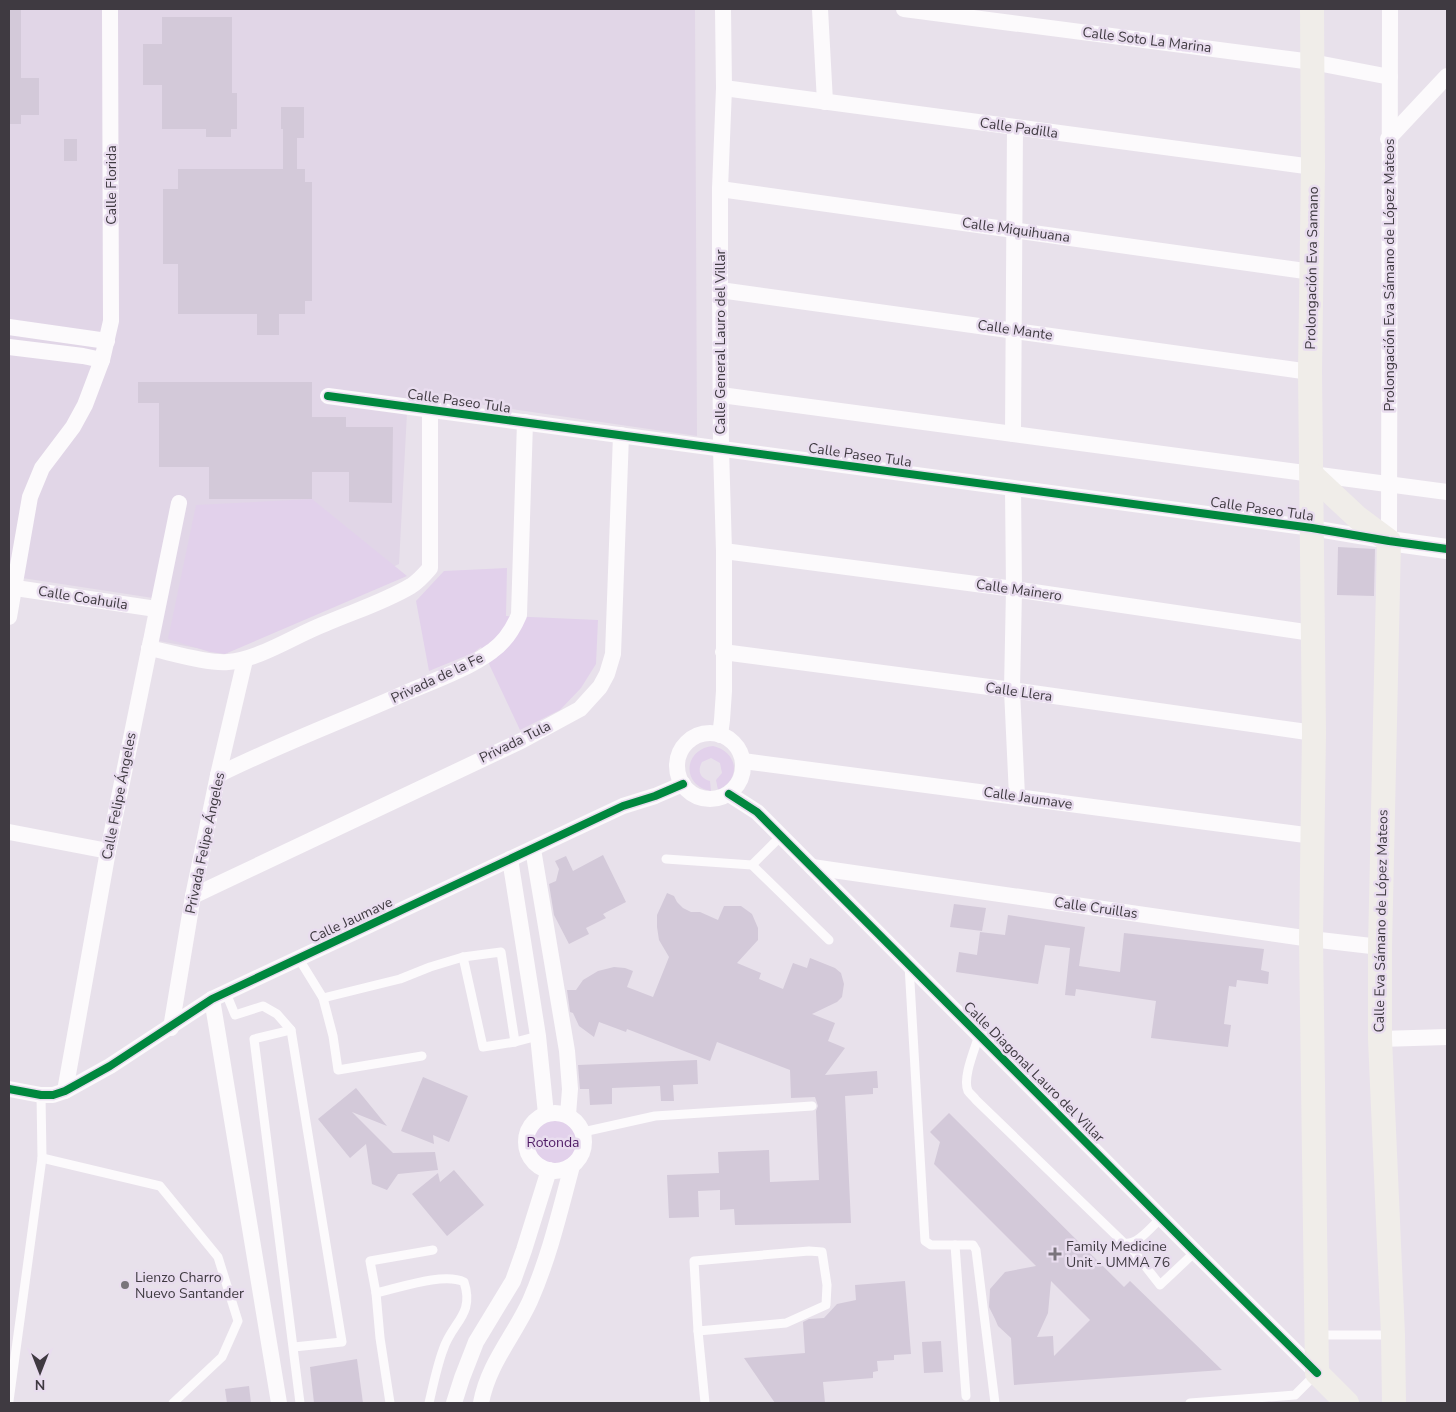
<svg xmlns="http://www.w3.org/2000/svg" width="1456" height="1412" font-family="'Nunito Sans',sans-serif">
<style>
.built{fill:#e1d6e7}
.green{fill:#e2d1eb}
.building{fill:#d3c9d9;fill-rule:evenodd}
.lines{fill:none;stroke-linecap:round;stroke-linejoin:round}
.service{stroke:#fcfafc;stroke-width:9}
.minor{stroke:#fcfafc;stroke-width:16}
.tertiary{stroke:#fcfafc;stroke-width:20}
.secondary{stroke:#f0ede9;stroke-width:24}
.cycleway-casing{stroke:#e9ddef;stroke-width:11}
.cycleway{stroke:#00873e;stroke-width:8}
.poi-dot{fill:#7a747c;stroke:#e9ddef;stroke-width:2}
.labels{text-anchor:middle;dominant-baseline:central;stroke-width:5;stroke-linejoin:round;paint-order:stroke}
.street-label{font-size:14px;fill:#3f3a41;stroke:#e9ddef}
.park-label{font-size:14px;fill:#4f1c65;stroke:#e9ddef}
.poi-label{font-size:14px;fill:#3f3a41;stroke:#e9ddef;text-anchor:start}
</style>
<rect width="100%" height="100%" fill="#e8e1eb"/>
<!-- built -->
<path class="built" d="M9,9H695L697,436L408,394L399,564L218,652L143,638L153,598L9,576Z"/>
<!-- green -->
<g class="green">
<path d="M312,499L407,576L225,654L210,652L168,639L196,505Z"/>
<path d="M507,568L506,616L598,620L596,664L581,688L560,710L520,730L481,647L473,653L429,671L416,601L444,571Z"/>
<path d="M713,746C738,752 742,779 718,790L716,780L722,773L720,763L711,758L702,762C697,771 700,778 710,781L711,791C681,786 683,749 713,746Z"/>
<circle cx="553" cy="1142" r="25"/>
</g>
<!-- building -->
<g class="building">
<path d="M9,9H21V78H39V115H21V124H9Z"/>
<path d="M162,17H232V93H237V129H231V137H206V129H162V85H143V44H162Z"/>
<path d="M281,107H304V138H297V169H305V182H312V301H305V314H279V335H257V314H178V264H163V189H178V169H283V129H281Z"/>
<rect x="64" y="139" width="13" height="22"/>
<path d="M138,382H312V417H346V427H393L392,503L349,502V472H312V499H209V467H159V403H138Z"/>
<path d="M1338,547L1375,549L1374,596L1337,595Z"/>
<path d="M603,855L626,902L603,914L606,918L586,928L589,934L569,944L554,915L549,884L556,881L559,869L555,861L566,856L573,871Z"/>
<path d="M667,893L674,896L677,902L683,908L691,912H700L718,920L724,906H741L752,914L758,928V940L737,963L761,973L759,979L783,989L793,963L807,968L810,958L835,968L841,973L844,984L842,997L837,1002L812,1014L835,1023L828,1041L845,1048L825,1075L877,1071L878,1088H873V1094L845,1096L851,1223L735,1225L734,1209L720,1210V1190L698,1191L699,1217L669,1218L667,1175L719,1173L718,1152L769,1150L770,1182L819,1180L816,1111L818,1106L815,1097L791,1098L790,1070L717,1042L710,1061L627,1029L626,1032L599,1022L594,1037L579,1026L573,1013L570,1012L567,990H576L583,980L598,971L614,967L625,968L633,971L627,987L653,997L669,957L659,940L657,927V915Z"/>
<path d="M954,904L986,908L982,931L950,927Z"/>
<path d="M1008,915L1085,927L1079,966L1120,972L1124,933L1264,949L1261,970L1269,972L1268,984L1237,980L1236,987L1229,986L1224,1024L1231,1025L1228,1047L1151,1038L1156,1001L1076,989L1075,996L1065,995L1070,948L1045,945L1038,984L956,972L959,952L977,955L980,932L1005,935Z"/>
<path d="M697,1060L698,1084L673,1085L674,1101H661L660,1086L612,1088V1104L590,1105L589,1089H580L578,1065Z"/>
<path d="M423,1077L468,1096L449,1142L433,1135L434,1144L401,1131Z"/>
<path d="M356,1088L387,1126L352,1112L393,1153L435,1152L438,1170L398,1174L387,1190L372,1184L366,1144L350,1158L318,1119Z"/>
<path d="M949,1113L1124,1287L1130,1281L1222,1370L1014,1385L1011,1338L998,1326L995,1319L989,1307L990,1289L1005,1272L1036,1266L934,1164L940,1142L930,1132ZM1051,1281L1090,1320L1054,1356L1053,1336L1037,1337L1048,1313Z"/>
<path d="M454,1170L484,1205L447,1236L412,1194L438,1173L440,1182Z"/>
<path d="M905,1281L911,1354L894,1355V1360L877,1361L878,1371L873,1372V1378L823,1382L825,1403H775L744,1358L805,1353L803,1322L809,1319L824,1318L837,1304L856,1300L855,1285Z"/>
<path d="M941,1341L943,1372L924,1373L922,1342Z"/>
<path d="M357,1359L363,1403H314L310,1367Z"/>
<path d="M249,1386L251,1403H227L225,1389Z"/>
</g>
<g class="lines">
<!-- service -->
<g class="service">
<path d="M666,859L752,865L829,940"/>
<path d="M752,865L781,836"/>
<path d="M463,957L483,1047L515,1042L538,1036"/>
<path d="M299,959L323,998L333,1036L338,1070L422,1056"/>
<path d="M909,965L925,1241L931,1245H973L976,1250L995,1403"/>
<path d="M226,993L235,1015L263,1006L277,1014L291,1030L342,1342L294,1347"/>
<path d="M323,998L400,979L430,967L463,957L501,952L515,1042"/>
<path d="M291,1030L254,1039L300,1403"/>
<path d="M979,1035C975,1049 962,1078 968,1091C970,1094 974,1097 976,1100L1124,1243C1137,1246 1152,1226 1161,1218"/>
<path d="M583,1132L655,1116L812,1106"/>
<path d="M42,1158L160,1186L218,1257L238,1321L222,1357L173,1403"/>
<path d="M1128,1244L1160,1285L1195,1252"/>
<path d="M955,1245L966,1396"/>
<path d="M809,1251L822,1252L827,1285L826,1305L786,1323L698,1331L694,1261Z"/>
<path d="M376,1293C399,1288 444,1272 464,1282C475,1315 452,1322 443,1350C437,1366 433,1386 429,1403"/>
<path d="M698,1331L705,1403"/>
<path d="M1318,1335H1393"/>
<path d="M9,1401L42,1158L41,1095"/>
<path d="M390,1403L380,1338L376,1293L370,1261L433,1250"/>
<path d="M1190,1403L1295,1395L1316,1374"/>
</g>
<!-- minor -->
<g class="minor">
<path d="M820,9L825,102"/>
<path d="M904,9L1312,62L1390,77"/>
<path d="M724,88L1313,167"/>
<path d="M1388,139L1447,76"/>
<path d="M720,189L1312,272"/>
<path d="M720,290L1310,372"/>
<path d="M9,327L107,341"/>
<path d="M9,347L83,356L102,360"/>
<path d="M721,395L1447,492"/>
<path d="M328,396L1312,528L1389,541L1390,9"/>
<path d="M1013,434L1015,127"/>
<path d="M1013,488L1014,589L1012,690L1017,796"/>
<path d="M724,551L1014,589L1312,633"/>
<path d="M9,587L156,609"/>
<path d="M9,617L30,497L42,468L73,427L85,405L102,360L111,321L110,9"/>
<path d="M149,648C169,652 208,664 228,662C261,659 295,635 327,623C355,611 384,602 411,586C419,581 424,575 430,568V409"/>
<path d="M723,652L1012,690L1314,733"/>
<circle cx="710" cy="766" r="33"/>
<path d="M720,735L722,720L724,691V551L721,449L720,290V189L724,88L723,9"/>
<path d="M743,761L1313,836"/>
<path d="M218,775C278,745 342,721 403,694C431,682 468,669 492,651C505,642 513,629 519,615L525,422"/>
<path d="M729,794L757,812L1195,1252L1317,1373"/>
<path d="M9,832L108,851"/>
<path d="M533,849L567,1051L570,1089L568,1115"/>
<path d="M510,859L538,1036L546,1114"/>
<path d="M812,867L1311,939L1380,947"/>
<path d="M193,896L521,741L580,709L600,687L607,674L613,654L621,435"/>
<path d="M212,999L279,1403"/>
<path d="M171,1028L193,896L218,775L245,660"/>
<path d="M1380,1039L1447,1037"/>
<path d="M9,1089L41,1095H53L65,1091L110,1066L212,999L623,806L655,796L683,784"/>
<path d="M65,1091L108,851L179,503"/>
<circle cx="555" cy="1142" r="29"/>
<path d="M454,1403L462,1378L476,1342L513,1281L524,1250L549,1170"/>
<path d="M481,1403C488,1364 514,1336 530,1301C549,1258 560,1211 572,1166"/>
</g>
<!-- tertiary -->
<path class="tertiary" d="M1389,541L1447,549"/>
<!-- secondary -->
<g class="secondary">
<path d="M1312,9L1313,167L1310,372L1314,733L1311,939L1317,1373L1347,1403"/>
<path d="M1312,475L1358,518L1389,541L1380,947V1039L1393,1335L1394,1403"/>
</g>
<!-- cycleway casing -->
<g class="cycleway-casing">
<g id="cycleway">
<path d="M328,396L1312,528L1389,541L1447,549"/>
<path d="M729,794L757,812L1195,1252L1317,1373"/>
<path d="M9,1089L41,1095H53L65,1091L110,1066L212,999L623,806L655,796L683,784"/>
</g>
</g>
<!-- cycleway -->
<use href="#cycleway" class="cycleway"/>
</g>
<!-- markers -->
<g class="poi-dot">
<path d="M1052.5 1246.5h5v5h5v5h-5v5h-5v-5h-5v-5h5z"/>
<circle cx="125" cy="1285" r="5"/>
</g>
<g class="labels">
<!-- street labels -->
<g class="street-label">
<text transform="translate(1147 40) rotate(7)">Calle Soto La Marina</text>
<text transform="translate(1019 128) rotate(8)">Calle Padilla</text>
<text transform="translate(111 185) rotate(-90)">Calle Florida</text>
<text transform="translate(1016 230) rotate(8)">Calle Miquihuana</text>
<text transform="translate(1312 268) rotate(-89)">Prolongación Eva Samano</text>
<text transform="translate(1389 275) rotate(-90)">Prolongación Eva Sámano de López Mateos</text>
<text transform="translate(1015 330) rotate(8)">Calle Mante</text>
<text transform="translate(720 342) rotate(-90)">Calle General Lauro del Villar</text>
<text transform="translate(459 401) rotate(8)">Calle Paseo Tula</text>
<text transform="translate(860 455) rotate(8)">Calle Paseo Tula</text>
<text transform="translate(1262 509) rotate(8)">Calle Paseo Tula</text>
<text transform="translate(1019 590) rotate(8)">Calle Mainero</text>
<text transform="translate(83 598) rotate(9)">Calle Coahuila</text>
<text transform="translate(437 678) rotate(-25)">Privada de la Fe</text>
<text transform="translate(1019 692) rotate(8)">Calle Llera</text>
<text transform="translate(515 742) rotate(-26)">Privada Tula</text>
<text transform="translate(119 796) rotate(-79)">Calle Felipe Ángeles</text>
<text transform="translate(1028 798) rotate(8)">Calle Jaumave</text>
<text transform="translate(205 843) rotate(-78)">Privada Felipe Ángeles</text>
<text transform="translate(1096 908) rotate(8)">Calle Cruillas</text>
<text transform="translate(351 920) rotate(-25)">Calle Jaumave</text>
<text transform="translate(1381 921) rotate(-89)">Calle Eva Sámano de López Mateos</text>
<text transform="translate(1034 1072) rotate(45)">Calle Diagonal Lauro del Villar</text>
</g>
<!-- park labels -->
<g class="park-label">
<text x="553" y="1142">Rotonda</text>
</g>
<!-- poi labels -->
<g class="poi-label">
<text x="1066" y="1246">Family Medicine<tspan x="1066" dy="16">Unit - UMMA 76</tspan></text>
<text x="135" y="1277">Lienzo Charro<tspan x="135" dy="16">Nuevo Santander</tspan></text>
</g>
</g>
<!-- border -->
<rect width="1456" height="1412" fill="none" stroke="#3f3a41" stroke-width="20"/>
<!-- north arrow -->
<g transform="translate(40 1372) rotate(180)" stroke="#e9ddef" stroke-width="4" paint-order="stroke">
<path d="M0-4L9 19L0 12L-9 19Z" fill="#3f3a41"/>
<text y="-8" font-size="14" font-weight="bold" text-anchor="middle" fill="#3f3a41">N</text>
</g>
</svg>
